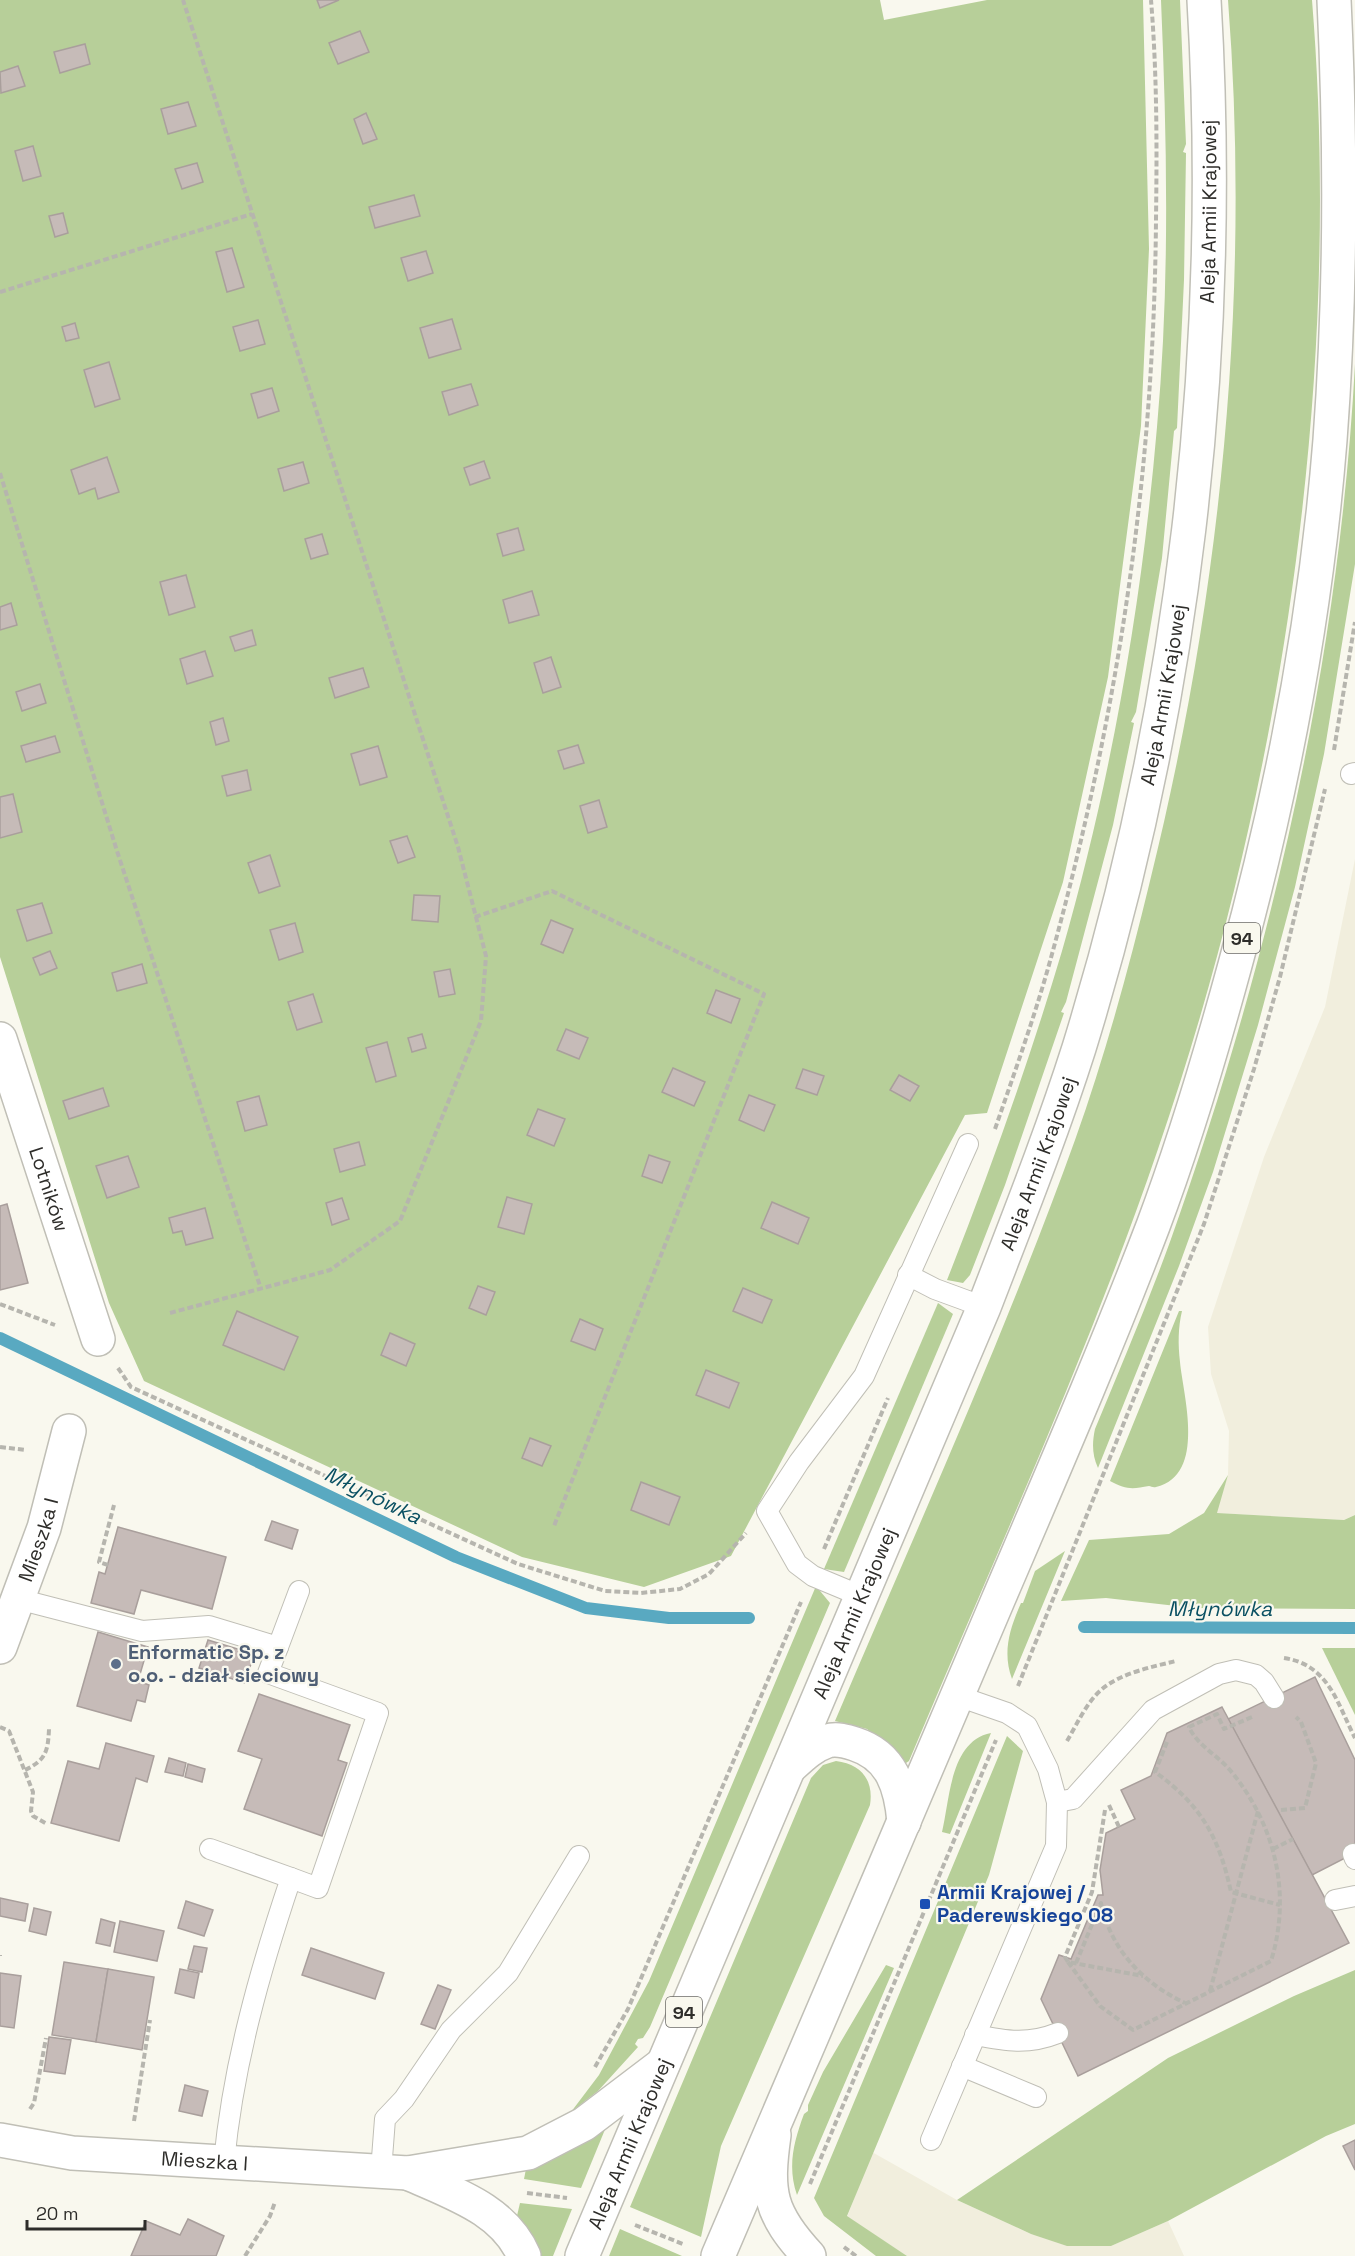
<svg xmlns="http://www.w3.org/2000/svg" width="1355" height="2256" font-family="'Space Grotesk',sans-serif">
<style>
.built{fill:#f1eedd}
.green{fill:#b7cf99}
.lines{fill:none;stroke-linecap:round;stroke-linejoin:round}
.stream{stroke:#59a9c1;stroke-width:12}
.building{fill:#c6bbb8;stroke:#a99f9c;stroke-width:1.5}
.service-casing{stroke:#c0bfb6;stroke-width:22}
.minor-casing{stroke:#c0bfb6;stroke-width:36}
.tertiary-casing{stroke:#c0bfb6;stroke-width:36}
.primary-casing{stroke:#c0bfb6;stroke-width:36}
.path{stroke:#b6b5ae;stroke-width:4;stroke-dasharray:6 3;stroke-linecap:butt}
.service{stroke:#fff;stroke-width:20}
.minor{stroke:#fff;stroke-width:33}
.tertiary{stroke:#fff;stroke-width:33}
.primary{stroke:#fff;stroke-width:33}
.service-dot{fill:#5c6f8a;stroke:#f9f8ee;stroke-width:2}
.transit-dot{fill:#1a4fb4;stroke:#f9f8ee;stroke-width:2}
.labels{text-anchor:middle;dominant-baseline:central;stroke-width:4.5;stroke-linejoin:round;paint-order:stroke}
.shield{fill:#f9f8ee;stroke:#6b6a65;stroke-width:1.5}
.shield-label{font-size:18px;font-weight:bold;fill:#2e2d2a}
.street-label{font-size:20px;fill:#2e2d2a;stroke:#f9f8ee}
.service-label{font-size:20px;font-weight:bold;fill:#4e5e75;stroke:#f9f8ee;text-anchor:start}
.transit-label{font-size:20px;font-weight:bold;fill:#164399;stroke:#f9f8ee;text-anchor:start}
.water-label{font-size:21px;font-style:italic;fill:#0a5062;stroke:#f9f8ee}
</style>
<rect width="100%" height="100%" fill="#f9f8ee"/>
<!-- built -->
<g class="built">
<path d="M1355,859V1515L1344,1520L1216,1513L1228,1475L1229,1431L1211,1374L1208,1327L1264,1157L1325,1007Z"/>
<path d="M872,2152L957,2200L1031,2234L1111,2246L1168,2221L1184,2256H907L847,2217Z"/>
</g>
<!-- green -->
<g class="green">
<path d="M0,0H880L884,20L987,0H1143L1149,249L1141,426L1108,677L1063,882L987,1113L965,1115L731,1556L644,1587L522,1557L144,1381L109,1303L0,957Z"/>
<path d="M1161,0H1180L1186,144L1183,152L1186,153L1184,280L1177,428L1174,431L1162,558L1136,712L1131,722L1134,723L1113,825L1066,1002L1061,1012L1064,1013L1005,1185L970,1275L963,1283L947,1280C990,1171 1029,1062 1062,951C1111,781 1142,603 1157,427C1170,285 1167,142 1161,0Z"/>
<path d="M1228,0H1312C1343,380 1282,789 1158,1149C1087,1357 994,1558 909,1761L903,1765L893,1750L867,1729L835,1721C917,1528 1004,1337 1075,1140C1105,1056 1129,968 1150,881C1221,594 1251,295 1228,0Z"/>
<path d="M1355,364V564L1324,754L1295,887L1258,1025L1213,1172L1179,1266L1098,1468C1092,1455 1092,1443 1095,1429C1121,1366 1148,1303 1171,1239C1271,957 1339,663 1355,364Z"/>
<path d="M938,1303L953,1314L844,1572L824,1569Z"/>
<path d="M1179,1311H1182C1178,1328 1178,1344 1180,1362C1183,1395 1207,1475 1156,1487C1153,1488 1151,1486 1149,1486C1133,1489 1126,1490 1110,1481Z"/>
<path d="M1228,1475L1217,1513L1344,1520L1355,1515V1609L1194,1608L1106,1598L1061,1601L1089,1540L1169,1534L1204,1513Z"/>
<path d="M1065,1551L1012,1679C1002,1652 1010,1628 1021,1603H1023L1035,1571Z"/>
<path d="M816,1586L830,1603L650,2027L643,2038L638,2039L635,2044L638,2047L598,2091L571,2112L599,2075L649,1981Z"/>
<path d="M1322,1648H1355V1715Z"/>
<path d="M991,1733L950,1834L942,1832C950,1799 950,1741 991,1733Z"/>
<path d="M1007,1736L1023,1751L989,1875L847,2216L907,2256H876L824,2216L814,2198Z"/>
<path d="M836,1761C861,1764 874,1780 870,1805L721,2146L701,2237L630,2207L811,1778L823,1765Z"/>
<path d="M886,1965L894,1968L797,2195C787,2166 794,2141 804,2114L808,2111V2105L823,2072Z"/>
<path d="M1355,1970V2124L1326,2136L1168,2221L1111,2246H1067L1031,2234L957,2200L1168,2058L1294,1996Z"/>
<path d="M606,2127L581,2188L524,2179L527,2164Z"/>
<path d="M520,2203L572,2209L553,2256H538L516,2220Z"/>
<path d="M620,2229L682,2256H609Z"/>
</g>
<g class="lines">
<!-- stream -->
<g class="stream">
<path d="M0,1338L456,1557L586,1608L669,1618H749"/>
<path d="M1084,1627L1355,1628"/>
</g>
</g>
<!-- building -->
<g class="building">
<path d="M317,0H339L320,8Z"/>
<path d="M360,31L369,52L338,64L329,43Z"/>
<path d="M85,44L90,64L60,73L54,52Z"/>
<path d="M18,66L25,86L1,93L0,72Z"/>
<path d="M188,102L196,126L168,134L161,109Z"/>
<path d="M366,113L377,139L363,144L354,119Z"/>
<path d="M33,146L41,176L23,181L15,151Z"/>
<path d="M197,163L203,182L182,189L175,169Z"/>
<path d="M414,195L420,216L375,228L369,207Z"/>
<path d="M63,213L68,233L55,237L49,216Z"/>
<path d="M232,248L244,287L227,292L216,252Z"/>
<path d="M426,251L433,273L408,281L401,258Z"/>
<path d="M452,319L461,349L429,358L420,328Z"/>
<path d="M258,320L265,344L240,351L233,327Z"/>
<path d="M75,323L79,338L66,341L62,327Z"/>
<path d="M109,362L120,399L95,407L84,370Z"/>
<path d="M471,384L478,405L449,415L442,392Z"/>
<path d="M272,388L279,411L258,418L251,394Z"/>
<path d="M107,457L119,492L98,499L95,488L79,494L71,470Z"/>
<path d="M484,461L490,478L470,485L464,468Z"/>
<path d="M303,462L309,483L284,491L278,469Z"/>
<path d="M518,528L524,550L503,556L497,534Z"/>
<path d="M322,534L328,554L311,559L305,539Z"/>
<path d="M186,575L195,607L169,615L160,582Z"/>
<path d="M532,591L539,615L509,623L503,600Z"/>
<path d="M11,603L17,625L0,630V607Z"/>
<path d="M252,630L256,645L235,651L230,637Z"/>
<path d="M205,651L213,676L187,684L180,659Z"/>
<path d="M551,657L561,687L543,693L534,663Z"/>
<path d="M363,668L369,687L335,698L329,678Z"/>
<path d="M40,684L46,703L22,711L16,692Z"/>
<path d="M223,718L229,741L216,745L210,722Z"/>
<path d="M55,736L60,752L26,762L21,746Z"/>
<path d="M578,745L584,763L564,769L558,751Z"/>
<path d="M378,746L387,777L360,785L351,754Z"/>
<path d="M247,770L251,790L227,796L222,776Z"/>
<path d="M13,794L22,832L0,838V797Z"/>
<path d="M599,800L607,827L588,833L580,806Z"/>
<path d="M407,836L415,857L398,863L390,841Z"/>
<path d="M270,855L280,886L259,893L248,863Z"/>
<path d="M414,895L440,896L438,922L412,920Z"/>
<path d="M42,903L52,933L27,941L17,910Z"/>
<path d="M551,920L573,929L563,953L541,944Z"/>
<path d="M295,923L303,952L279,960L270,930Z"/>
<path d="M50,951L57,968L40,975L33,958Z"/>
<path d="M142,964L147,983L117,991L112,973Z"/>
<path d="M450,969L455,994L439,997L434,972Z"/>
<path d="M716,990L740,999L731,1023L707,1013Z"/>
<path d="M313,994L322,1022L297,1030L288,1002Z"/>
<path d="M566,1029L588,1038L579,1059L557,1050Z"/>
<path d="M422,1034L426,1048L412,1052L408,1038Z"/>
<path d="M387,1042L396,1076L376,1082L366,1048Z"/>
<path d="M673,1068L705,1082L694,1106L662,1092Z"/>
<path d="M803,1069L824,1076L817,1095L796,1088Z"/>
<path d="M899,1075L919,1086L910,1101L890,1090Z"/>
<path d="M103,1088L109,1106L69,1119L63,1101Z"/>
<path d="M749,1095L775,1105L764,1131L739,1120Z"/>
<path d="M259,1096L267,1125L245,1131L237,1102Z"/>
<path d="M538,1109L565,1119L554,1146L527,1135Z"/>
<path d="M359,1142L365,1165L340,1172L334,1149Z"/>
<path d="M649,1155L670,1162L662,1183L642,1176Z"/>
<path d="M128,1156L139,1187L107,1198L96,1166Z"/>
<path d="M507,1197L532,1204L524,1234L498,1227Z"/>
<path d="M342,1198L349,1219L332,1225L326,1203Z"/>
<path d="M772,1202L809,1218L798,1244L761,1228Z"/>
<path d="M7,1204L28,1283L0,1290V1206Z"/>
<path d="M205,1208L213,1238L186,1245L182,1231L173,1233L169,1218Z"/>
<path d="M478,1286L495,1292L486,1315L469,1308Z"/>
<path d="M743,1288L772,1300L762,1323L733,1311Z"/>
<path d="M237,1311L298,1337L284,1370L223,1345Z"/>
<path d="M580,1319L603,1329L595,1350L571,1341Z"/>
<path d="M390,1333L415,1344L406,1366L381,1355Z"/>
<path d="M706,1370L739,1383L729,1408L696,1395Z"/>
<path d="M530,1438L551,1446L542,1466L522,1458Z"/>
<path d="M641,1482L680,1497L669,1525L631,1510Z"/>
<path d="M272,1521L298,1530L292,1549L265,1540Z"/>
<path d="M118,1527L226,1557L212,1609L141,1590L134,1614L91,1603L99,1572L105,1574Z"/>
<path d="M98,1632L148,1647L138,1681L149,1685L145,1702L137,1700L131,1721L77,1706Z"/>
<path d="M208,1640L254,1654L245,1683L199,1668Z"/>
<path d="M1315,1677L1355,1760V1853L1312,1875L1228,1719Z"/>
<path d="M259,1694L350,1725L338,1760L347,1763L322,1836L244,1809L262,1759L238,1751Z"/>
<path d="M1222,1707L1349,1943L1078,2076L1041,1999L1059,1955L1071,1959L1098,1895H1103L1100,1870L1106,1833L1135,1819L1121,1790L1151,1776L1167,1733Z"/>
<path d="M106,1743L154,1756L147,1782L136,1778L119,1841L51,1823L68,1761L99,1769Z"/>
<path d="M169,1758L186,1763L183,1776L165,1772Z"/>
<path d="M188,1764L205,1769L202,1782L185,1777Z"/>
<path d="M0,1898L28,1904L25,1921L0,1916Z"/>
<path d="M186,1901L213,1910L204,1936L178,1928Z"/>
<path d="M34,1908L51,1912L46,1935L29,1931Z"/>
<path d="M101,1919L115,1923L110,1946L96,1943Z"/>
<path d="M120,1921L164,1931L157,1961L114,1952Z"/>
<path d="M194,1946L207,1948L202,1972L188,1969Z"/>
<path d="M311,1948L384,1973L375,1999L302,1975Z"/>
<path d="M64,1962L108,1969L96,2042L52,2035Z"/>
<path d="M108,1969L154,1977L142,2050L96,2042Z"/>
<path d="M180,1969L199,1973L194,1998L175,1993Z"/>
<path d="M0,1973L21,1976L14,2028L0,2026Z"/>
<path d="M438,1985L451,1990L435,2029L421,2024Z"/>
<path d="M49,2037L71,2040L65,2074L44,2071Z"/>
<path d="M185,2085L208,2091L202,2116L179,2111Z"/>
<path d="M1355,2140V2170L1343,2146Z"/>
<path d="M188,2219L224,2236L216,2256H131L146,2221L180,2235Z"/>
</g>
<g class="lines">
<!-- service casing -->
<g class="service-casing">
<g id="service">
<path d="M1351,774L1355,773"/>
<path d="M908,1275L935,1289L984,1307"/>
<path d="M861,1596L813,1576L797,1564L767,1511L799,1462L864,1376L968,1144"/>
<path d="M18,1599L142,1631L209,1626L278,1647L299,1591"/>
<path d="M278,1647L268,1673L378,1713L318,1888L291,1878"/>
<path d="M1057,1802L1073,1799L1153,1710L1219,1674L1236,1670L1256,1675L1264,1682L1274,1698"/>
<path d="M210,1849L291,1878C260,1970 233,2065 224,2162"/>
<path d="M1353,1854L1355,1859"/>
<path d="M1335,1900L1355,1896"/>
<path d="M975,2035C1006,2041 1028,2045 1058,2033"/>
<path d="M962,2066L1036,2097"/>
<path d="M931,2140L1056,1846L1057,1802L1048,1769L1027,1726L1007,1713L958,1696"/>
<path d="M381,2171L385,2119L404,2099L451,2030L508,1973L579,1856"/>
</g>
</g>
<!-- minor casing -->
<g class="minor-casing">
<g id="minor">
<path id="s1" d="M0,1039L98,1339"/>
<path id="s2" d="M0,1647L44,1528L69,1431"/>
<path id="s3" d="M0,2140L72,2153L408,2173L528,2153L584,2124L663,2064"/>
<path d="M408,2173C452,2193 504,2209 524,2256"/>
</g>
</g>
<!-- tertiary casing -->
<g class="tertiary-casing">
<path id="tertiary" d="M774,2135C766,2192 769,2213 809,2256"/>
</g>
<!-- primary casing -->
<g class="primary-casing">
<g id="primary">
<path d="M789,1768C801,1757 812,1746 827,1741C837,1738 846,1741 855,1744C892,1756 901,1787 904,1822"/>
<path id="s4" d="M582,2256L984,1307C1017,1221 1051,1136 1079,1048C1184,708 1225,354 1204,0"/>
<path d="M718,2256C812,2037 905,1819 998,1600C1051,1476 1105,1352 1153,1226C1185,1141 1211,1053 1235,965C1282,794 1316,617 1330,440C1341,293 1341,147 1334,0"/>
</g>
</g>
<!-- path -->
<g class="path">
<path d="M0,292L252,214"/>
<path d="M0,473L117,851L261,1289"/>
<path d="M1334,750L1355,622"/>
<path d="M475,917L552,891L764,994L554,1526"/>
<path d="M995,1129C1015,1071 1036,1013 1052,954C1119,710 1154,471 1156,219C1157,146 1157,73 1151,0"/>
<path d="M0,1304L55,1325"/>
<path d="M170,1313L330,1270L400,1221L481,1021L486,956L458,847L183,0"/>
<path d="M118,1368L131,1387L518,1564L605,1591L641,1593L680,1589L709,1574L746,1533"/>
<path d="M0,1447L26,1450"/>
<path d="M824,1549L888,1398"/>
<path d="M108,1565L99,1562L114,1505"/>
<path d="M1284,1658C1329,1665 1337,1703 1355,1738"/>
<path d="M1018,1686L1204,1224L1254,1069L1280,977L1325,789"/>
<path d="M0,1727L9,1731L33,1792L31,1811L33,1816L47,1824"/>
<path d="M1067,1741C1077,1724 1087,1702 1101,1690C1120,1673 1152,1667 1176,1661"/>
<path d="M1167,1742L1155,1772C1201,1805 1219,1837 1231,1892L1280,1905"/>
<path d="M25,1770C46,1760 48,1751 49,1729"/>
<path d="M1109,1805L1119,1827"/>
<path d="M1105,1810L1092,1892L1065,1957L1068,1962L1143,1976"/>
<path d="M1281,1810L1305,1808L1316,1763L1301,1722L1296,1717"/>
<path d="M1273,1849L1293,1839"/>
<path d="M0,1955V1956"/>
<path d="M1068,1962L1100,2006L1133,2030L1271,1961C1292,1893 1275,1824 1230,1770C1217,1755 1197,1745 1189,1727L1217,1714L1224,1729L1252,1717"/>
<path d="M1076,1963L1101,1903C1111,1950 1143,1983 1185,2003"/>
<path d="M1210,1991L1258,1811"/>
<path d="M595,2067L628,2009L801,1602"/>
<path d="M30,2109L34,2103L46,2038"/>
<path d="M134,2121L150,2020"/>
<path d="M810,2184L996,1740"/>
<path d="M527,2193L567,2198"/>
<path d="M635,2225L683,2244"/>
<path d="M844,2247L856,2256"/>
<path d="M245,2256L270,2216L275,2202"/>
</g>
<!-- service -->
<use href="#service" class="service"/>
<!-- minor -->
<use href="#minor" class="minor"/>
<!-- tertiary -->
<use href="#tertiary" class="tertiary"/>
<!-- primary -->
<use href="#primary" class="primary"/>
</g>
<!-- markers -->
<circle class="service-dot" cx="116" cy="1664" r="6"/>
<rect class="transit-dot" x="919" y="1898" width="12" height="12" rx="3"/>
<g class="labels">
<!-- shield labels -->
<g class="shield">
<rect x="1224" y="923" width="36" height="30" rx="4.5"/>
<rect x="666" y="1997" width="36" height="30" rx="4.5"/>
</g>
<g class="shield-label">
<text x="1242" y="938">94</text>
<text x="684" y="2012">94</text>
</g>
<!-- street labels -->
<g class="street-label">
<text stroke="none"><textPath href="#s4" startOffset="2156">Aleja Armii Krajowej</textPath></text>
<text stroke="none"><textPath href="#s4" startOffset="1670">Aleja Armii Krajowej</textPath></text>
<text stroke="none"><textPath href="#s4" startOffset="1184">Aleja Armii Krajowej</textPath></text>
<text stroke="none"><textPath href="#s1" startOffset="158">Lotników</textPath></text>
<text stroke="none"><textPath href="#s2" startOffset="114">Mieszka I</textPath></text>
<text stroke="none"><textPath href="#s4" startOffset="698">Aleja Armii Krajowej</textPath></text>
<text stroke="none"><textPath href="#s4" startOffset="122">Aleja Armii Krajowej</textPath></text>
<text stroke="none"><textPath href="#s3" startOffset="206">Mieszka I</textPath></text>
</g>
<!-- service labels -->
<g class="service-label">
<text x="128" y="1652">Enformatic Sp. z<tspan x="128" dy="23">o.o. - dział sieciowy</tspan></text>
</g>
<!-- transit labels -->
<g class="transit-label">
<text x="937" y="1892">Armii Krajowej /<tspan x="937" dy="23">Paderewskiego 08</tspan></text>
</g>
<!-- water labels -->
<g class="water-label">
<text transform="translate(373 1495) rotate(26)">Młynówka</text>
<text x="1220" y="1608">Młynówka</text>
</g>
</g>
<!-- scale -->
<path d="M27 2220v9h118v-9" fill="none" stroke="#2e2d2a" stroke-width="3"/>
<text x="36" y="2220" font-size="18" fill="#2e2d2a" stroke="#f9f8ee" stroke-width="4.5" paint-order="stroke">20 m</text>
</svg>
